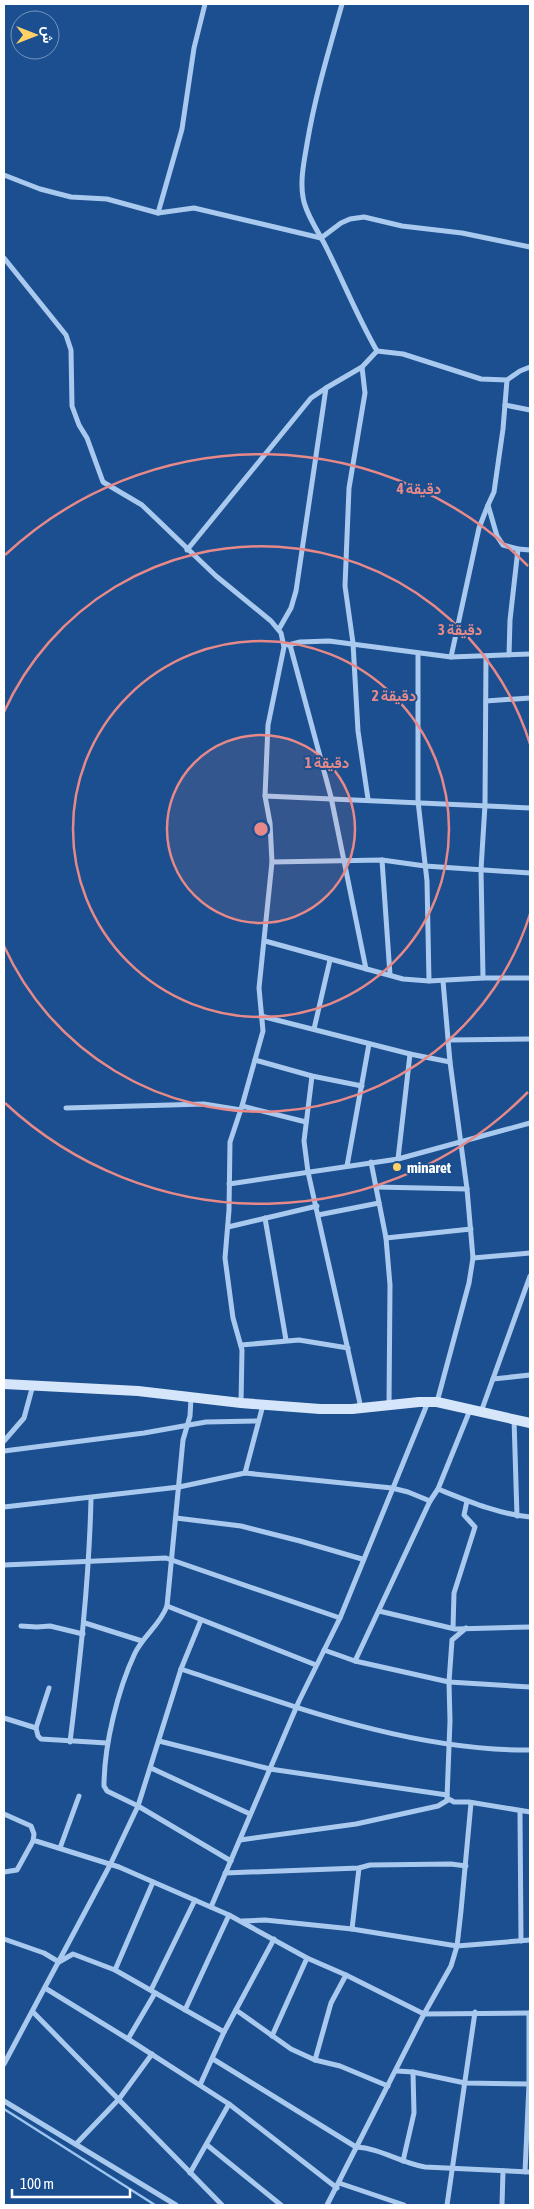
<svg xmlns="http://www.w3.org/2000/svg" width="534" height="2209" font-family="'Asap Condensed',Vazirmatn,sans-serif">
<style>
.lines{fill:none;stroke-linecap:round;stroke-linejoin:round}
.stream{stroke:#9cc4f0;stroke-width:2.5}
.street{stroke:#a9c9ee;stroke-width:5}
.secondary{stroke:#d6e6fa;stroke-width:10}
.ring{fill:none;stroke:#e88989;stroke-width:2.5}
.poi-dot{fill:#ffd166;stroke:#1b4f8f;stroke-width:2}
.labels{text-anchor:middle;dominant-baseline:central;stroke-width:4;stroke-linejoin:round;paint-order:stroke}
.poi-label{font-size:15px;font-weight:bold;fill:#fff;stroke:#1b4f8f;text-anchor:start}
.centre{fill:#e88989;stroke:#1b4f8f;stroke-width:2.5}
.ring-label{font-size:15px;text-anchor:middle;font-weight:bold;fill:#e88989;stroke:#1b4f8f;stroke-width:4;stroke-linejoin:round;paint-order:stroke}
</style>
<rect width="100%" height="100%" fill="#1b4f8f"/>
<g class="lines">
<!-- stream -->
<path class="stream" d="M4,2109L155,2205"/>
<!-- street -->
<g class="street">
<path d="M342,4C329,50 315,96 307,144C304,162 300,180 303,197C305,213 320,234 327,249C344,283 358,318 377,351"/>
<path d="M4,175L40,189L71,197L107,199L158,213L194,208L321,238"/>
<path d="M158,213L182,129L194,48L205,4"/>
<path d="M321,238L341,223L350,219L364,217L402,226L462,233L530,247"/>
<path d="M4,258L66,335L71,350L72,406L79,425L87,438L103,482L142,505L216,576L271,621L281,633L284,647L268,725L265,796L270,823L272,862L259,988L263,1031L242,1106L230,1142L229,1210L225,1258L233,1318L242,1350L241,1403"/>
<path d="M377,351L403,354L481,379L507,380L520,371L530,367"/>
<path d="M362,367L365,393L349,488L345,586L353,643L358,731L368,799"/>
<path d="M507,380L503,429L494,492L488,505L497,536L503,545L518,549L510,620L509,655"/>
<path d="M505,405L530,410"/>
<path d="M518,549L530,550"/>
<path d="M187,550L311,398L326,388"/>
<path d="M279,629L291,608L296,591L326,388L362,367L377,351"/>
<path d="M288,645L300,642L329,641L451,657L530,654"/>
<path d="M290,645L331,797L366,969"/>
<path d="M418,654V801L427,881L429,981"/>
<path d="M451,657L479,528L488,505"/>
<path d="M486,701L530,698"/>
<path d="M265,796L530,808"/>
<path d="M382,860L390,975"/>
<path d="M272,862L382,860L425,866L530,873"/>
<path d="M265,941L403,979L429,981L483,978H530"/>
<path d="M483,978L481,869L485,805L486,657"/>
<path d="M261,1016L410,1054L450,1062"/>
<path d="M314,1029L330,960"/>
<path d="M449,1040L530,1039"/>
<path d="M255,1060L312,1076L362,1086"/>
<path d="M312,1076L304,1141L308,1172L361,1408"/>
<path d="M242,1106L306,1122"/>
<path d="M66,1108L204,1104L241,1110"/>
<path d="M398,1159L410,1054"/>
<path d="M371,1162L386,1238L390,1285L389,1405"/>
<path d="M347,1166L369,1044"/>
<path d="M229,1184L398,1159L530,1123"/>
<path d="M376,1187L467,1189"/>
<path d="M318,1215L379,1203"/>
<path d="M265,1218L286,1340"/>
<path d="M228,1227L317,1206"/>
<path d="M386,1238L471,1229"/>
<path d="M473,1258L530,1253"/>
<path d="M241,1345L299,1340L348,1348"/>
<path d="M493,1379L530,1375"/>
<path d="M191,1398L190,1416L183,1440L167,1606C160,1625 144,1635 135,1653C118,1689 104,1745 104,1786L107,1791L138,1806L231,1861"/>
<path d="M437,1402L469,1283L473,1258L467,1189L450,1062L443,981"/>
<path d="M481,1412L530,1276"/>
<path d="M514,1419L517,1516"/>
<path d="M4,1441L24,1418L33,1385"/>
<path d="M4,1451L144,1433L206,1422L258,1421"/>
<path d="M245,1473L263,1405"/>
<path d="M438,1489C468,1501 498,1514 530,1517"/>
<path d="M4,1507L179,1487L245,1473L392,1488L408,1492L430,1501"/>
<path d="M176,1518L241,1526L300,1541L362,1559"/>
<path d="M4,1565L166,1558L340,1618"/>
<path d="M167,1606L316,1665"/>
<path d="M379,1611L455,1629L530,1627"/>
<path d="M85,1623L142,1641"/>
<path d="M21,1626L37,1627L50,1626L83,1634"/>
<path d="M453,1628L454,1593L475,1527L464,1515L467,1501"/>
<path d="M466,1628L452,1640L449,1682L450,1721L447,1798L454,1802H469L530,1812"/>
<path d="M324,1650L355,1661L449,1682L530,1687"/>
<path d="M355,1661L430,1501L438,1489L470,1410"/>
<path d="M181,1669C293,1706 410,1751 530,1750"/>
<path d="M49,1688L36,1728L38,1736L41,1739L107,1743"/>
<path d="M4,1718L36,1728"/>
<path d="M159,1741L270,1769L447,1795"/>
<path d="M70,1742C80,1661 89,1581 91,1499"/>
<path d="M151,1768L250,1814"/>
<path d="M520,1812L521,1941"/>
<path d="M4,1814L31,1826L34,1834L33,1841"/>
<path d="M240,1840L356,1824L438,1806L448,1800"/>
<path d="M60,1848L79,1796"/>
<path d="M4,1872L17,1870L33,1841H36L119,1867L229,1915L307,1958L346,1975L424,2014L530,2013"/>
<path d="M225,1873L359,1868L370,1865L451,1864L466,1866"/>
<path d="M211,1907L299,1701L340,1618L428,1402"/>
<path d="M242,1921L265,1920L352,1929L457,1946L530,1940"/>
<path d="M352,1929L359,1868"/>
<path d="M4,1939L44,1953L59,1962L73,1954L115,1970L224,2032"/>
<path d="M115,1970L153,1882"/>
<path d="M45,1988L128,2039L229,2104L337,2188"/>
<path d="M151,1990L195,1900"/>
<path d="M185,2010L229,1915"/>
<path d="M236,2010L291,2049L315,2060L340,2066L388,2086"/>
<path d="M33,2012L222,2205"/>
<path d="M272,2036L307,1958"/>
<path d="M128,2039L155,1993"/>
<path d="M213,2059L356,2147C380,2148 401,2163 425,2167L530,2172"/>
<path d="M315,2060L331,2003L346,1975"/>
<path d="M4,2064L110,1865L138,1806L181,1669L201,1620"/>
<path d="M397,2071L413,2072L465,2083L530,2084"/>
<path d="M200,2085L224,2032L274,1939"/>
<path d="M4,2101L176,2205"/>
<path d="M76,2144L119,2099L152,2054"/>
<path d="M207,2145L281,2205"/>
<path d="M403,2161L414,2113L413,2072"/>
<path d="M525,2172L529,2084V2013"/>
<path d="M190,2173L229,2104"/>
<path d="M339,2183L404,2205"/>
<path d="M327,2205L424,2014L451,1966L457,1946L461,1911L471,1803"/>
<path d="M447,2205L475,2012"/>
<path d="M502,2205L503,2171"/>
</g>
<!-- secondary -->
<path class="secondary" d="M4,1384L138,1391L241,1403L320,1409H352L419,1402H437L530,1423"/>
</g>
<!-- distance rings -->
<circle cx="261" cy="829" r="94" fill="#e88989" fill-opacity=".12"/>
<g class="ring">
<circle cx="261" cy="829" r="94"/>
<circle cx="261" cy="829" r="188"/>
<path d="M530 914A282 282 0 0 1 4 946M4 712A282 282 0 0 1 530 744"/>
<path d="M528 1092A375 375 0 0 1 5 1103M5 555A375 375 0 0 1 528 566"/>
</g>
<!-- markers -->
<circle class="poi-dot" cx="397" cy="1167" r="5"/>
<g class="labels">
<!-- poi labels -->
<g class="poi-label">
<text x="407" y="1167">minaret</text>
</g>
</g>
<circle cx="261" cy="829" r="8" class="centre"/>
<g class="ring-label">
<text x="419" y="494">4 دقيقة</text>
<text x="460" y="635">3 دقيقة</text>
<text x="394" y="701">2 دقيقة</text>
<text x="327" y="768">1 دقيقة</text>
</g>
<!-- border -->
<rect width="534" height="2209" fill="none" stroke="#ffffff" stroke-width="10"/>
<!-- north arrow -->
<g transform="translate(35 35) rotate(90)"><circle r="24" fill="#1b4f8f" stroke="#7695bc"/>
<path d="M0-4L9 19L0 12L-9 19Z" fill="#ffd166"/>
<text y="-8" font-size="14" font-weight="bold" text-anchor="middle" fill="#ffffff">ش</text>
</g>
<!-- scale -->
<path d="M12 2189v8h118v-8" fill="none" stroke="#ffffff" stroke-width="2.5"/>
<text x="20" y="2189" font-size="15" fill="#ffffff" stroke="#1b4f8f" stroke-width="4" paint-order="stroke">100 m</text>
</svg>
